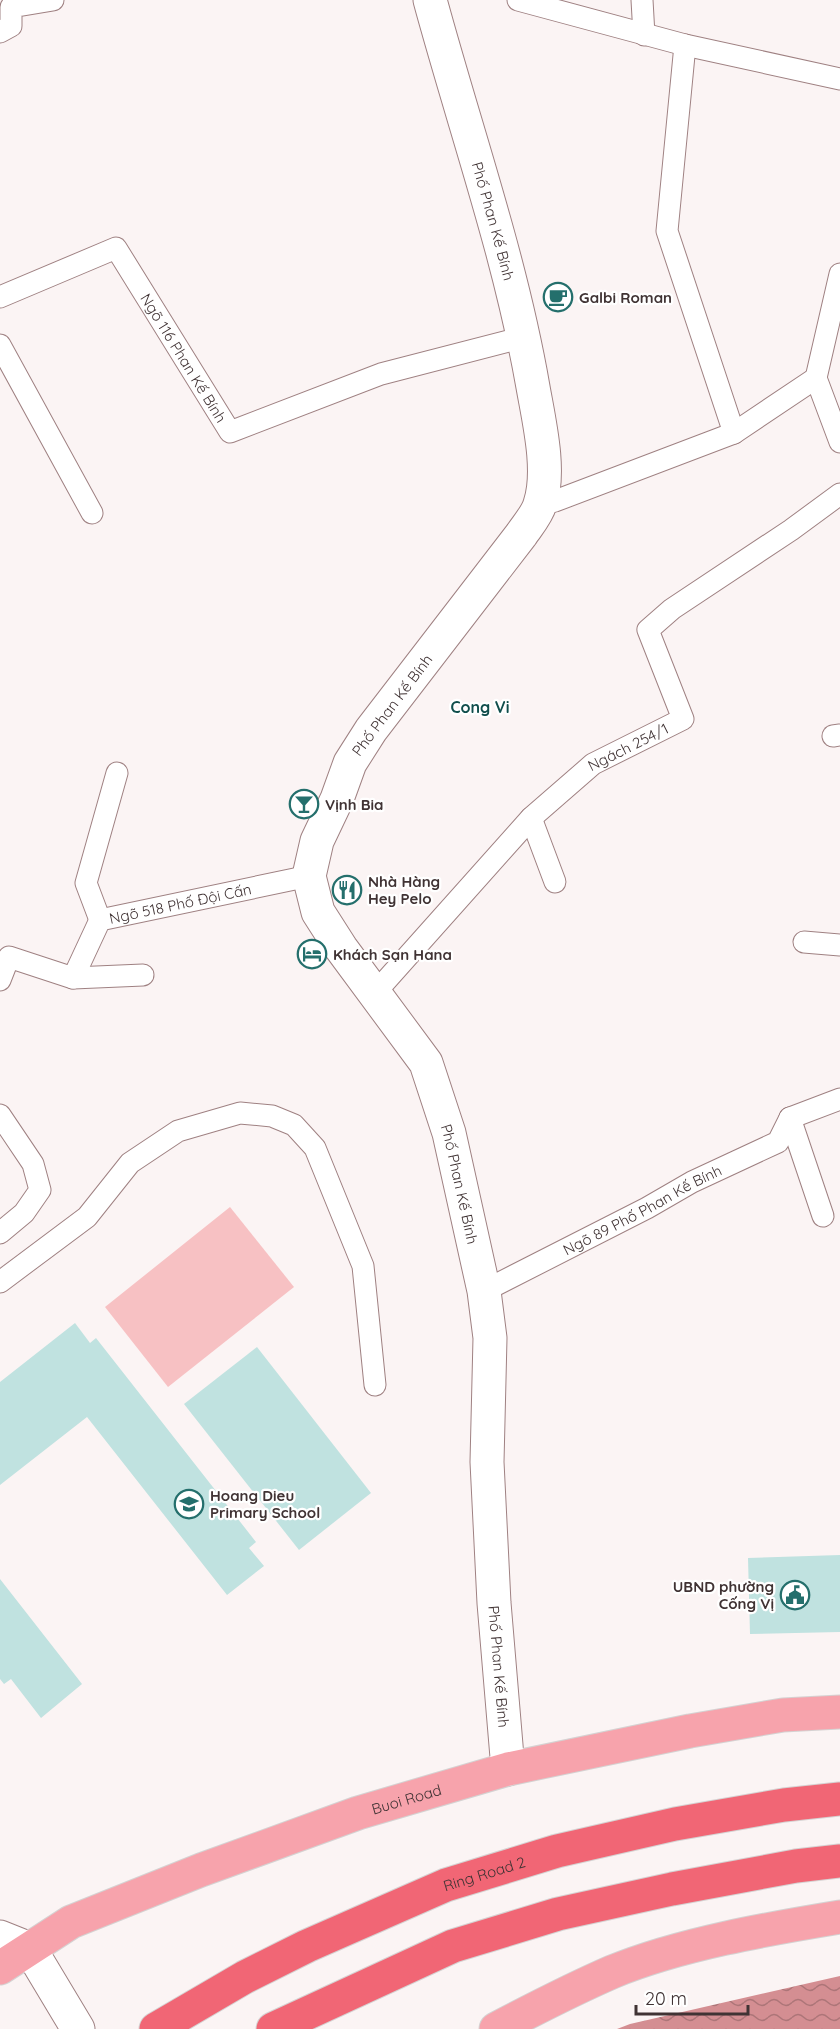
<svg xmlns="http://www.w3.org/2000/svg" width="840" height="2029" font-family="Quicksand,sans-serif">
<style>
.pitch{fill:#f7c1c3}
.water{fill:url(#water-waves)}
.building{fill:#c0e2e0}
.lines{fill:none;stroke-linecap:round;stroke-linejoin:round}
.lane-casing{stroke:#9f8182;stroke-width:23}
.secondary-casing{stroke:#9f8182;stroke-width:35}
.primary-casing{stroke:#d5d2d2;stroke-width:35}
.highway-casing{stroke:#d5d2d2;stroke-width:35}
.lane{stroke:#fff;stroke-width:21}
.secondary{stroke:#fff;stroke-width:33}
.primary{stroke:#f7a3ac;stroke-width:33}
.highway{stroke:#f16675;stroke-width:33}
.labels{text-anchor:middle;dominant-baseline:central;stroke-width:4.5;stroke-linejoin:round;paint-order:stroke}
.street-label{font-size:15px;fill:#403334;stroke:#fff}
.poi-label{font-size:15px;font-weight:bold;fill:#403334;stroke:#fff;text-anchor:start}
.neighbourhood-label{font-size:16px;font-weight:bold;fill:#104e4c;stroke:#fff}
</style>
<defs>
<pattern id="water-waves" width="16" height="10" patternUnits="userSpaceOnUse" patternTransform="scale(1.5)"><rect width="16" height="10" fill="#d48e92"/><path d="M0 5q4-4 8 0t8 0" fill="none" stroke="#ad7578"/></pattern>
</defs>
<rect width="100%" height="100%" fill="#fbf4f4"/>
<!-- pitch -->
<path class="pitch" d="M230,1207L294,1287L168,1387L105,1307Z"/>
<!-- water -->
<path class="water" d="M840,1976V2029H617L630,2024Z"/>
<!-- building -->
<g class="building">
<path d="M75,1323L90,1343L96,1338L256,1542L249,1548L264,1566L227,1595L87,1417L0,1485V1382Z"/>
<path d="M257,1347L371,1493L299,1550L184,1404Z"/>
<path d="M840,1555V1632L750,1634L748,1558Z"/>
<path d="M0,1579L82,1684L41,1718L11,1679L4,1684L0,1679Z"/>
</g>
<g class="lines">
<!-- lane casing -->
<g class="lane-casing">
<g id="lane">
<path d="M518,0L685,45L840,79"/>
<path d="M642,0L644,35"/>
<path d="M0,32L11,26V7L53,0"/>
<path d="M685,45L667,231L734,433"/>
<path id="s1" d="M0,297L116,248L230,432L381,374L524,337"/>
<path d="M0,345L92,513"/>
<path d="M816,378L840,274"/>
<path d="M816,378L840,442"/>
<path d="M540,505L555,501L734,433L816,378"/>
<path d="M833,736L840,735"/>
<path d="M531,818L555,882"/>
<path d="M100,920L86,883L117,773"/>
<path d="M804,942L840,945"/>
<path d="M73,978L143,975"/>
<path id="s2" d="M0,980L9,957L73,978L100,920L309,876"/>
<path id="s3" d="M374,994L531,818L593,764L683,719L648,630L672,609L791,530L840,494"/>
<path d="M0,1115L33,1164L40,1190L24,1213L0,1233"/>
<path d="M790,1118L823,1216"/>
<path d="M790,1118L840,1099"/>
<path d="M0,1282L87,1217L130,1163L178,1131L240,1113L272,1116L294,1125L315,1148L363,1266L375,1385"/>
<path id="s4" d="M484,1291L647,1208L692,1182L778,1142L790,1118"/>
</g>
</g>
<!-- secondary casing -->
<g class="secondary-casing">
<g id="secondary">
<path id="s5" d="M430,0C465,129 510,255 533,387C539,421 551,471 540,504C537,515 527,526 521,535L371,730L350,763L337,799L317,841L309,876L318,912L341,948L426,1063L449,1133L484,1291L490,1338L487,1462L494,1603L508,1769"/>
<path d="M0,1937L30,1949L78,2029"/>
</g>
</g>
<!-- primary casing -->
<g class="primary-casing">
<g id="primary">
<path id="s6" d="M0,1968L71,1922L201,1870L358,1813L508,1769L690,1731L783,1715L840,1712"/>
<path d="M496,2029C534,2009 573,1989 612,1972C680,1944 767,1929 840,1917"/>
</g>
</g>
<!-- highway casing -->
<g class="highway-casing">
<g id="highway">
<path id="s7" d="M156,2029L245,1977L307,1946L446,1885L557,1851L675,1824L784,1805L840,1799"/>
<path d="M273,2029L453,1946L558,1914L672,1889L796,1866L840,1861"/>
</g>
</g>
<!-- lane -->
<use href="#lane" class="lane"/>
<!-- secondary -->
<use href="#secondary" class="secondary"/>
<!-- primary -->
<use href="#primary" class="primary"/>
<!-- highway -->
<use href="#highway" class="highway"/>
</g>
<!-- icons -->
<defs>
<g id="cafe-ring" transform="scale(1.5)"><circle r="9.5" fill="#fff" stroke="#246f6c" stroke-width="1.5"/><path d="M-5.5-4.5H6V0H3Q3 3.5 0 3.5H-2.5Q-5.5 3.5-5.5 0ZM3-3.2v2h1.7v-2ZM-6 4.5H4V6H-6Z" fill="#246f6c"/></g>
<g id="bar-ring" transform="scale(1.5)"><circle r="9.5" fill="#fff" stroke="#246f6c" stroke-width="1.5"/><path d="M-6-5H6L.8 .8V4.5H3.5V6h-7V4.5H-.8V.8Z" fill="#246f6c"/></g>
<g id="restaurant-ring" transform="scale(1.5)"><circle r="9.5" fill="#fff" stroke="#246f6c" stroke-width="1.5"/><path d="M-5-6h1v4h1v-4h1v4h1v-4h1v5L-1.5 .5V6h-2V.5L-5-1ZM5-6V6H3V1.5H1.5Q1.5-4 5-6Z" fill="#246f6c"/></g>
<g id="hotel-ring" transform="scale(1.5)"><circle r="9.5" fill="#fff" stroke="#246f6c" stroke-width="1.5"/><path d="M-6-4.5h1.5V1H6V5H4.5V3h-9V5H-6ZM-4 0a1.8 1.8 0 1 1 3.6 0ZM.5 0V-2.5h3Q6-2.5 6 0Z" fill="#246f6c"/></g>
<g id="school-ring" transform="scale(1.5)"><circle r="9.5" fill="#fff" stroke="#246f6c" stroke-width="1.5"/><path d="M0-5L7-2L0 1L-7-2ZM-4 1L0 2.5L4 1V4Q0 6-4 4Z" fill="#246f6c"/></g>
<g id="civic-ring" transform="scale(1.5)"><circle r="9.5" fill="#fff" stroke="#246f6c" stroke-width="1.5"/><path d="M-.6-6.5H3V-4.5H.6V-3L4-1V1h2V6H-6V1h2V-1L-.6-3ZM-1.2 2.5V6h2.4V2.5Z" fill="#246f6c"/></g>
</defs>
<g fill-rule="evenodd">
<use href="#cafe-ring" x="558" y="297"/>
<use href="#bar-ring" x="304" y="804"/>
<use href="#restaurant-ring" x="347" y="890"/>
<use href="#hotel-ring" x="312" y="954"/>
<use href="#school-ring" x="189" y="1504"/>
<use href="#civic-ring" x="795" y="1595"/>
</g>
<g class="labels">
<!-- street labels -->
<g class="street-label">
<text stroke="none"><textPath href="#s5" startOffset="230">Phố Phan Kế Bính</textPath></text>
<text stroke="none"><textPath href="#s1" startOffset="255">Ngõ 116 Phan Kế Bính</textPath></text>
<text transform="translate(392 705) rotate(-53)">Phố Phan Kế Bính</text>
<text stroke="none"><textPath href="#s3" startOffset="357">Ngách 254/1</textPath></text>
<text stroke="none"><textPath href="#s2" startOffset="238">Ngõ 518 Phố Đội Cấn</textPath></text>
<text stroke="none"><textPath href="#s5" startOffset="1310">Phố Phan Kế Bính</textPath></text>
<text stroke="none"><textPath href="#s4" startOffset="178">Ngõ 89 Phố Phan Kế Bính</textPath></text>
<text stroke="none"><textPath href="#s5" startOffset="1796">Phố Phan Kế Bính</textPath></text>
<text stroke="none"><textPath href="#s6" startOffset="442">Buoi Road</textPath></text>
<text stroke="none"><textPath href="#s7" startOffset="364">Ring Road 2</textPath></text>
</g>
<!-- poi labels -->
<g class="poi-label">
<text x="579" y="297">Galbi Roman</text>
<text x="325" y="804">Vịnh Bia</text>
<text x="368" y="881">Nhà Hàng<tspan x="368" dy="17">Hey Pelo</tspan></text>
<text x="333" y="954">Khách Sạn Hana</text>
<text x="210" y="1495">Hoang Dieu<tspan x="210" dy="17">Primary School</tspan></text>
<text x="774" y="1586" text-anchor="end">UBND phường<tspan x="774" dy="17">Cống Vị</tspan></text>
</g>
<!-- neighbourhood labels -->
<g class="neighbourhood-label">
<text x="480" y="707">Cong Vi</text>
</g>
</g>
<!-- scale -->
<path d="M636 2005v9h112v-9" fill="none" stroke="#403334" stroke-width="3"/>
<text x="645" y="2005" font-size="18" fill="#403334" stroke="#ffffff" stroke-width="4.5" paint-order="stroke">20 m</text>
</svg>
